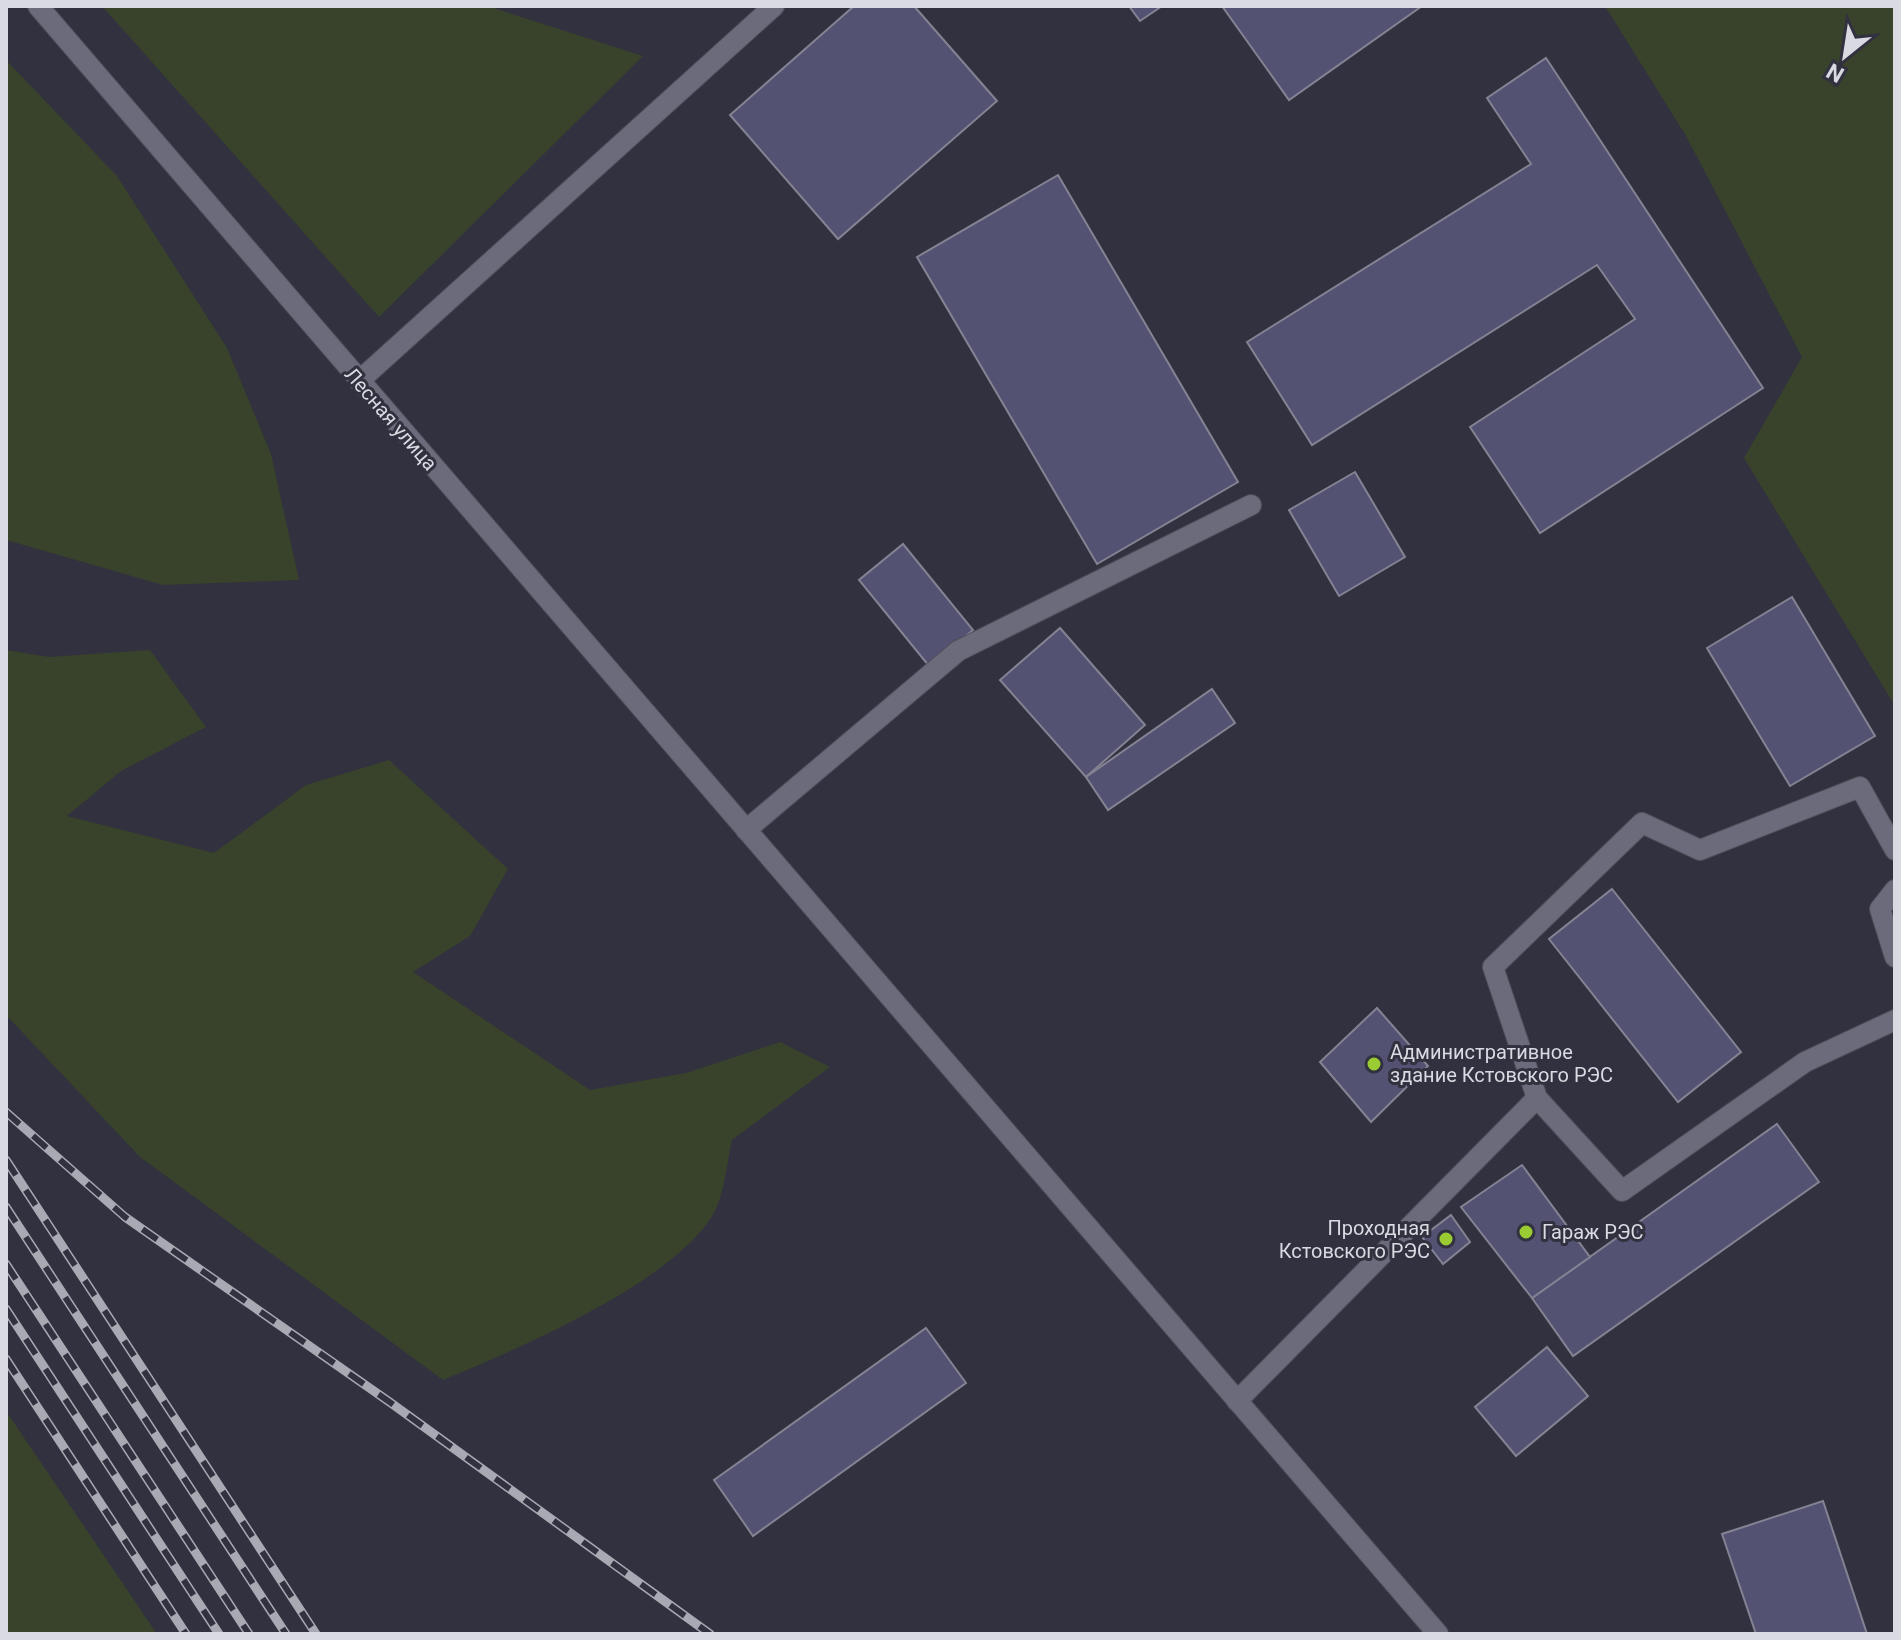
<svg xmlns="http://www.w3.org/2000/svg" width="1901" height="1640" font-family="Roboto,sans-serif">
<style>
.green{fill:#39432b}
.building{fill:#535272;stroke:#838393;stroke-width:2}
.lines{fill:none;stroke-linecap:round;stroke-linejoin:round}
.minor-casing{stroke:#4f4f5a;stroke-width:22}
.minor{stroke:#6b6b7b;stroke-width:20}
.rail-casing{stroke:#a9a9b4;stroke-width:9}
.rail{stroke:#31313f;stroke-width:6;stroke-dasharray:18;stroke-linecap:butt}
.poi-dot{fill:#9bcb33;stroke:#31313f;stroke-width:3}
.labels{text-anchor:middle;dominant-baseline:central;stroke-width:6;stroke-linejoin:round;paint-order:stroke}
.street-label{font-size:20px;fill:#dadae3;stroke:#31313f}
.poi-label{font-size:20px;fill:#dadae3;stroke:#31313f;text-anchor:start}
</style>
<rect width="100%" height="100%" fill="#31313f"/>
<!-- green -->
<g class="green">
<path d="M102,6H487L643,56L379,317Z"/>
<path d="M1605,6H1895V706L1744,458L1802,357L1686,136Z"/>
<path d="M6,60L117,176L227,348L271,454L299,580L163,585L6,540Z"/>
<path d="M6,650L49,657L150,650L206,727L121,771L67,816L214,853L306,785L389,760L508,869L470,936L413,972L590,1090L686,1073L780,1042L830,1067L732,1140C727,1161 725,1191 715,1211C678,1281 516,1350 443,1380L140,1157L6,1015Z"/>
<path d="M6,1411L157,1634H6Z"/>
</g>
<!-- building -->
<g class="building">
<path d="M854,6H914L997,101L838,239L730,115Z"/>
<path d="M1129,6H1162L1140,21Z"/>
<path d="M1222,6H1422L1289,100Z"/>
<path d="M1546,58L1763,388L1540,533L1470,427L1635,319L1597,265L1312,445L1247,342L1531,164L1487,98Z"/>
<path d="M1058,175L1238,482L1097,564L917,257Z"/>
<path d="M1355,472L1405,557L1339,596L1289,510Z"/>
<path d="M903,544L973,630L929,666L859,580Z"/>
<path d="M1792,597L1875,736L1790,786L1707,648Z"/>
<path d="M1060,628L1145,725L1086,777L1000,680Z"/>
<path d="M1212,689L1235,723L1108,810L1086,777Z"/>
<path d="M1612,889L1741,1052L1678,1102L1549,939Z"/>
<path d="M1377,1008L1428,1066L1371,1122L1320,1062Z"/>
<path d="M1777,1124L1819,1182L1573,1356L1532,1298Z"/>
<path d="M1522,1165L1590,1257L1532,1298L1461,1207Z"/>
<path d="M1451,1215L1470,1242L1443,1264L1422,1237Z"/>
<path d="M926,1328L966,1383L753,1536L714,1480Z"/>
<path d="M1547,1347L1588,1396L1516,1456L1475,1407Z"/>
<path d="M1823,1501L1867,1634H1756L1722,1534Z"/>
</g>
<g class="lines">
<!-- minor casing -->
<g class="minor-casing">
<g id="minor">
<path d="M38,6L1438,1634"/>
<path d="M359,381L774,6"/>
<path d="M746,830L958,651L1251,505"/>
<path d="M1895,850L1860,787L1700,850L1642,823L1493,967L1537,1098L1622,1191L1805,1062L1895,1020"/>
<path d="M1895,890L1880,909L1895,957"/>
<path d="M1237,1401L1537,1098"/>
</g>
</g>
<!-- minor -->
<use href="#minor" class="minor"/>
<!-- rail casing -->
<g class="rail-casing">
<g id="rail">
<path d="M6,1112L125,1217L391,1403L710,1634"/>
<path d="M6,1160L316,1634"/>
<path d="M6,1207L286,1634"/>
<path d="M6,1264L249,1634"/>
<path d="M6,1309L219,1634"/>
<path d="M6,1359L186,1634"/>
</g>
</g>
<!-- rail -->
<use href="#rail" class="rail"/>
</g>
<!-- markers -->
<g class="poi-dot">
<circle cx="1374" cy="1064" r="8"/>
<circle cx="1526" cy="1232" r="8"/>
<circle cx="1446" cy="1239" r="8"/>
</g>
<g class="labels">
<!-- street labels -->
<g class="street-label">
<text transform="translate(391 419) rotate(49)">Лесная улица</text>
</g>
<!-- poi labels -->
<g class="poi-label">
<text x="1390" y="1052">Административное<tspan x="1390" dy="23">здание Кстовского РЭС</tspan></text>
<text x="1430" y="1228" text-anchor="end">Проходная<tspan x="1430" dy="23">Кстовского РЭС</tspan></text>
<text x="1542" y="1232">Гараж РЭС</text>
</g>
</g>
<!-- border -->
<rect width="1901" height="1640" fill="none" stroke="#dadae3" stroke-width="16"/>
<!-- north arrow -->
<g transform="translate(1845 56) rotate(210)" stroke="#31313f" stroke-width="6" paint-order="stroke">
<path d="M0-6L14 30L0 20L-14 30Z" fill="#dadae3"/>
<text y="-12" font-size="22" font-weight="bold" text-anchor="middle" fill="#dadae3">N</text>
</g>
</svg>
